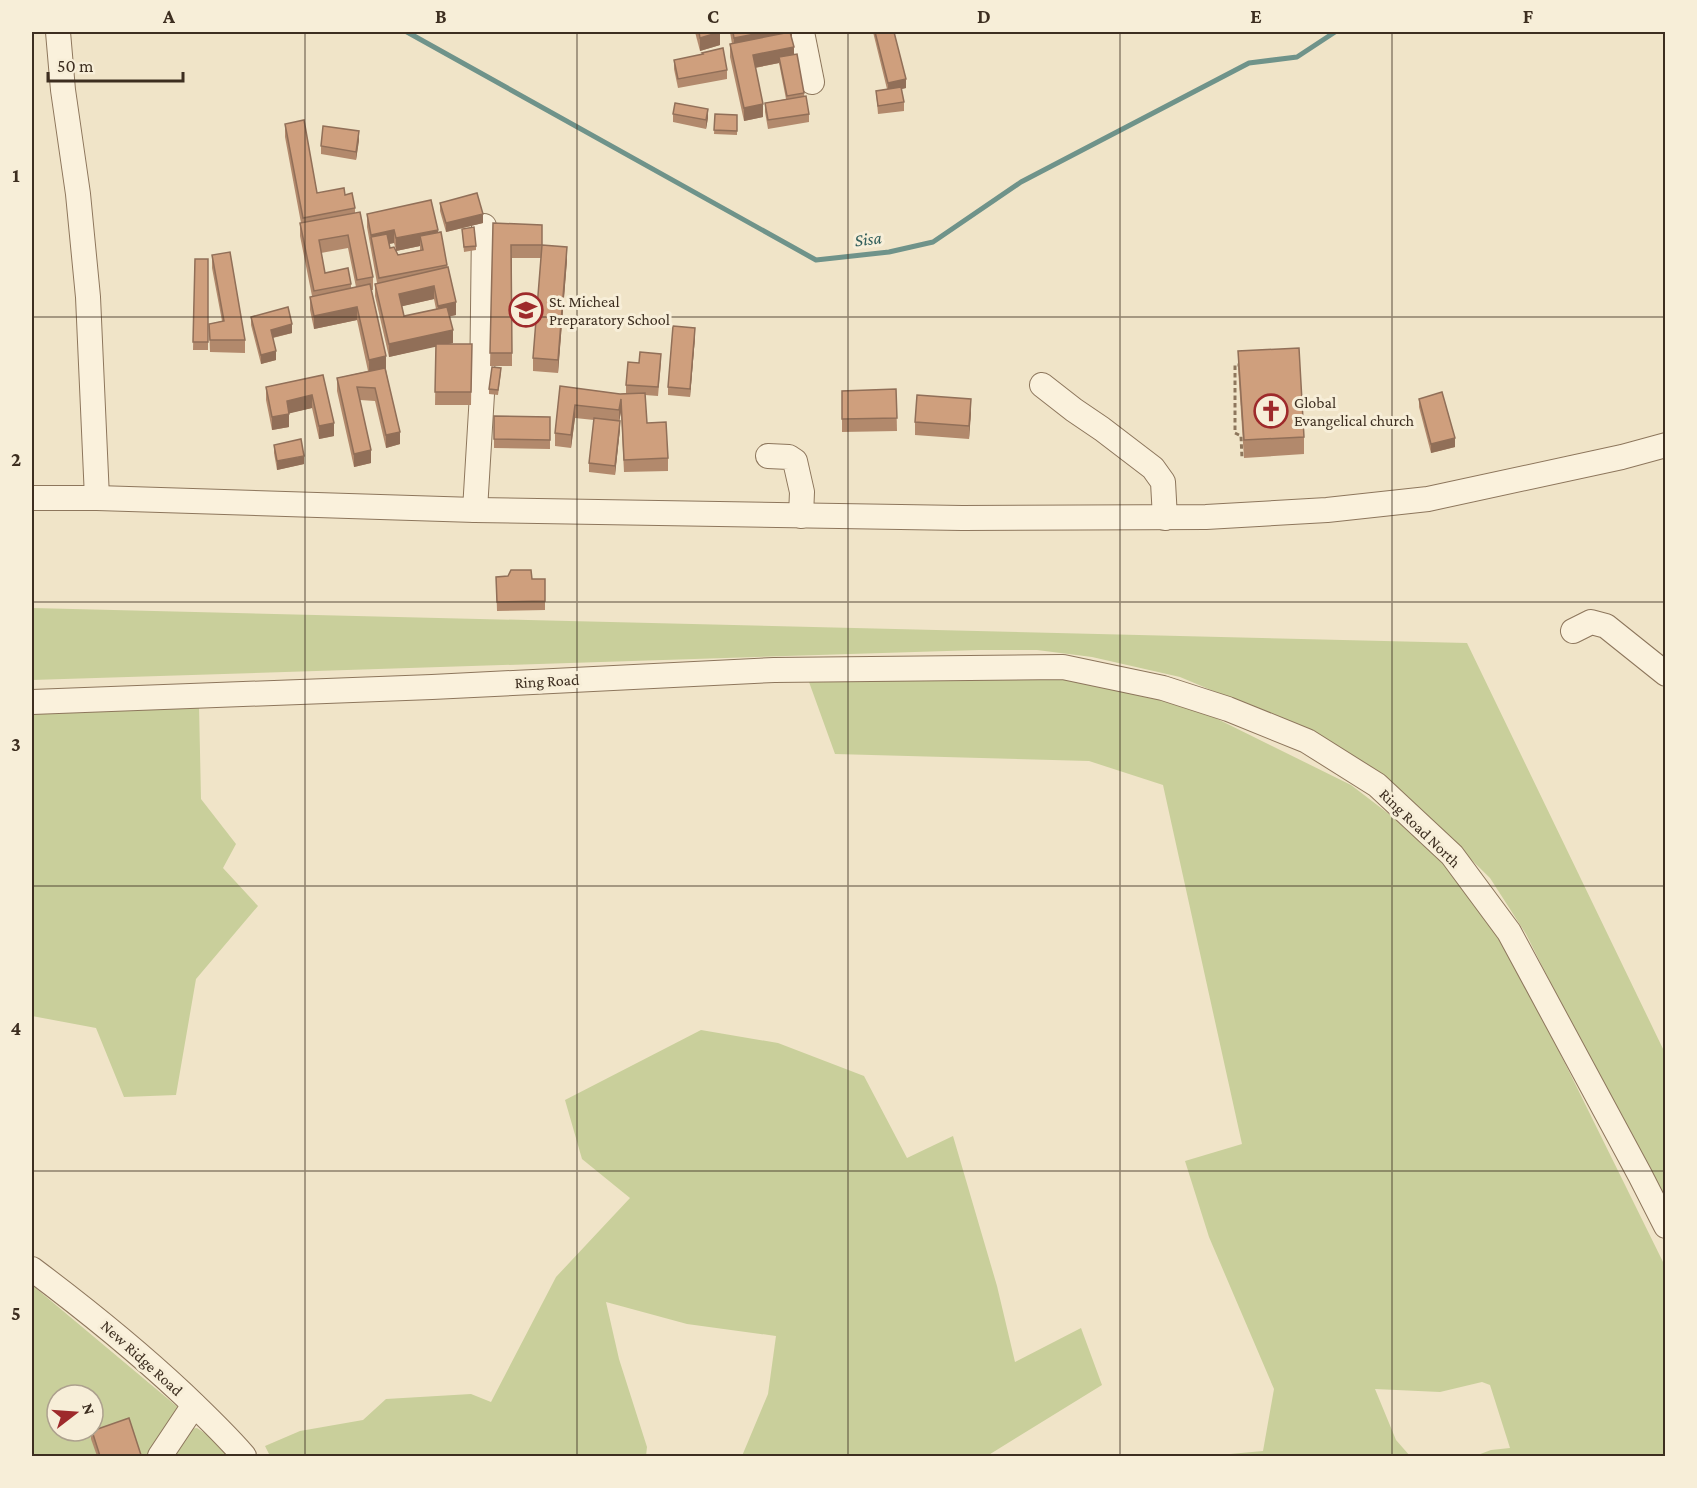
<svg xmlns="http://www.w3.org/2000/svg" width="1697" height="1488" font-family="'Crimson Pro',serif">
<style>
.green{fill:#c9cf9b;fill-rule:evenodd}
.lines{fill:none;stroke-linecap:round;stroke-linejoin:round}
.stream{stroke:#6f938a;stroke-width:5}
.minor-casing{stroke:#8d765c;stroke-width:26}
.path{stroke:#8d765c;stroke-width:3;stroke-dasharray:4.5 3;stroke-linecap:butt}
.minor{stroke:#faf1dc;stroke-width:24}
.wall{fill:#b2896c;fill-rule:evenodd}
.shaded-wall{fill:#916f58}
.building{fill:#cf9f7d;stroke:#916f58;stroke-width:1.5}
.grid{fill:none;stroke:#3d2e20;stroke-width:1.5;stroke-opacity:0.55}
.labels{text-anchor:middle;dominant-baseline:central;stroke-width:6;stroke-linejoin:round;paint-order:stroke}
.poi-label{font-size:16px;fill:#3d2e20;stroke:#f7eed8;text-anchor:start}
.street-label{font-size:16px;fill:#3d2e20;stroke:#f7eed8}
.water-label{font-size:18px;font-style:italic;fill:#2f5d5a;stroke:#f7eed8}
.neatline{fill:none;stroke:#3d2e20;stroke-width:2}
.grid-label{font-size:20px;text-anchor:middle;font-weight:bold;fill:#3d2e20}
</style>
<rect width="100%" height="100%" fill="#f0e4c8"/>
<!-- green -->
<g class="green">
<path d="M32,608L1467,643L1665,1053V1212L1526,934L1490,878L1439,828L1230,698L1180,677L1092,657L1037,650H979L32,680Z"/>
<path d="M1039,674L1179,700L1351,785L1419,837L1468,890L1517,966L1665,1266V1456H1475L1491,1450L1510,1448L1490,1385L1482,1382L1440,1392L1375,1389L1396,1440L1410,1456H1208L1263,1451L1274,1389L1209,1237L1185,1161L1242,1144L1163,785L1089,761L835,754L809,682Z"/>
<path d="M199,705L201,799L236,844L223,868L258,906L196,979L176,1095L124,1097L96,1028L32,1016V711Z"/>
<path d="M701,1030L778,1043L864,1076L907,1158L953,1136L997,1286L1015,1362L1081,1328L1102,1385L987,1456H742L768,1394L776,1336L687,1324L606,1302L619,1359L647,1447L646,1456H270L265,1446L300,1431L363,1420L386,1399L471,1394L491,1402L556,1277L630,1198L582,1159L565,1100Z"/>
<path d="M32,1285L180,1409L147,1456H32ZM57,1395H93V1431H57Z"/>
<path d="M197,1428L215,1440L227,1456H170L189,1429Z"/>
</g>
<g class="lines">
<!-- stream -->
<path class="stream" d="M407,32L816,260L889,252L933,242L1021,182L1249,63L1297,57L1335,32"/>
<!-- minor casing -->
<g class="minor-casing">
<g id="minor">
<path d="M58,32L63,90L78,194L88,297L97,498"/>
<path d="M802,32L812,82"/>
<path d="M1042,385L1074,410L1102,429L1153,468L1163,482L1165,518"/>
<path d="M768,456L789,457L795,461L802,492L801,516"/>
<path d="M32,498H97L475,510L962,518L1206,517L1327,510L1428,499L1622,457L1666,445"/>
<path d="M475,510L482,394L484,226"/>
<path d="M1573,631L1591,622L1606,626L1666,674"/>
<path d="M32,702L432,687L774,670L1063,667L1163,688L1228,709L1307,741L1377,785L1452,855L1509,932L1640,1175L1666,1226"/>
<path d="M32,1269C84,1308 135,1349 183,1394C204,1414 225,1434 244,1456"/>
<path d="M160,1456L194,1405"/>
</g>
</g>
<!-- path -->
<path class="path" d="M1242,365H1235V433L1241,436L1242,458"/>
<!-- minor -->
<use href="#minor" class="minor"/>
</g>
<!-- wall -->
<g class="wall">
<path d="M695,32H720V45L700,51Z"/>
<path d="M730,32H792V39L794,54L809,114V122L768,129L765,112V103L786,99L779,63L755,68L763,117L744,121L730,57V44H732Z"/>
<path d="M873,32H894L906,88L901,89L904,102V111L878,114L876,91L887,89Z"/>
<path d="M674,60L727,70V79L678,88L674,69Z"/>
<path d="M673,114L708,118L706,129L673,122Z"/>
<path d="M715,114L737,115V135L714,134Z"/>
<path d="M285,124L317,193L345,195L355,208V213L373,277V290H371L400,444L386,448L375,401L360,400L371,463L354,467L337,391V378L368,371L357,320L314,329L310,310V297L312,296L300,236V223H301L285,137ZM348,248L356,287L351,288V284L325,273L321,253Z"/>
<path d="M359,140L356,160L321,154V146Z"/>
<path d="M440,203L483,223L446,232L440,211Z"/>
<path d="M367,214L438,232L447,265L456,315L450,316L453,343L447,344H472L471,405H435L436,346L389,357L375,296V284L377,283L367,227ZM394,243L396,250L390,248L389,244ZM420,246V250L398,255L396,251ZM434,299L436,309L404,316L402,306Z"/>
<path d="M493,223L542,245L567,260L558,373L533,371V358L541,258H512V366H490Z"/>
<path d="M462,229L476,246V250L464,252Z"/>
<path d="M212,255L245,340V353L210,352L209,324L222,321L212,268Z"/>
<path d="M195,259H208V350H193Z"/>
<path d="M251,317L292,333L273,338L276,360L261,364L251,325Z"/>
<path d="M695,337L690,397L668,395V387Z"/>
<path d="M1238,351L1304,437V454L1244,458L1238,368Z"/>
<path d="M639,363H661L658,396L645,395L647,423L668,458V471L624,472L621,412L619,421L620,429L615,475L589,472V463L594,420L575,418L571,448L555,446V433L560,386L620,394L626,393V385Z"/>
<path d="M501,372L498,395L489,394V389Z"/>
<path d="M323,375L334,436L319,439L312,408L289,413V427L272,430L266,400V387Z"/>
<path d="M896,389L897,431L842,432V391Z"/>
<path d="M1419,399L1455,447L1431,453L1419,407Z"/>
<path d="M971,412L969,439L915,435V422Z"/>
<path d="M494,416L550,417V449L494,448Z"/>
<path d="M274,445L304,464L277,470L274,453Z"/>
<path d="M496,577L532,579H545V610L497,611Z"/>
<path d="M91,1431L141,1456H97L91,1439Z"/>
</g>
<!-- shaded-wall -->
<g class="shaded-wall">
<path d="M720,32V45L700,51V38Z"/>
<path d="M766,32H792V39L734,51V38Z"/>
<path d="M794,47V60L779,57V63L753,68V55Z"/>
<path d="M906,79V88L888,92V83Z"/>
<path d="M763,104V117L744,121V108Z"/>
<path d="M708,109V118L706,129V120Z"/>
<path d="M359,131V140L356,160V152Z"/>
<path d="M483,214V223L446,232V223Z"/>
<path d="M394,230V243L373,247L371,235Z"/>
<path d="M438,230V243L420,236V246L396,251V238Z"/>
<path d="M567,247V260L558,373V360Z"/>
<path d="M434,286V299L399,307V294Z"/>
<path d="M456,302V315L438,319V306Z"/>
<path d="M357,307V320L314,329V316Z"/>
<path d="M292,324V333L271,338V330Z"/>
<path d="M695,328V337L690,397V389Z"/>
<path d="M453,330V343L389,357V344Z"/>
<path d="M276,351V360L261,364V355Z"/>
<path d="M386,356V369L369,373V360Z"/>
<path d="M312,395V408L287,414V401Z"/>
<path d="M621,399V412L619,423V410Z"/>
<path d="M971,399V412L969,439V426Z"/>
<path d="M575,405V418L571,448V435Z"/>
<path d="M289,414V427L272,430V417Z"/>
<path d="M620,421V429L615,475V466Z"/>
<path d="M334,423V436L319,439V426Z"/>
<path d="M400,432V444L386,448V435Z"/>
<path d="M1455,438V447L1431,453V444Z"/>
<path d="M371,450V463L354,467V454Z"/>
<path d="M304,456V464L277,470V461Z"/>
</g>
<!-- building -->
<g class="building">
<path d="M699,32H720L700,38Z"/>
<path d="M733,32H766L734,38Z"/>
<path d="M790,32L794,47L753,55L763,104L744,108L730,44Z"/>
<path d="M875,32H894L906,79L888,83Z"/>
<path d="M723,48L727,70L678,79L674,60L703,54L702,53Z"/>
<path d="M797,54L804,93L787,96L779,57Z"/>
<path d="M901,87L904,102L878,106L876,91Z"/>
<path d="M806,96L809,114L768,120L765,103Z"/>
<path d="M675,103L708,109L706,120L673,114Z"/>
<path d="M715,114L737,115V131L714,130Z"/>
<path d="M304,120L317,193L344,188L345,195L352,193L355,208L303,218L285,124Z"/>
<path d="M323,126L359,131L356,152L321,146Z"/>
<path d="M477,193L483,214L446,223L440,203Z"/>
<path d="M431,200L438,230L396,238L394,230L371,235L367,214Z"/>
<path d="M360,212L373,277L357,280L348,235L319,240L325,273L348,268L351,284L314,291L300,223Z"/>
<path d="M493,223L542,225V245H511L512,353H490Z"/>
<path d="M474,227L476,246L464,247L462,229Z"/>
<path d="M441,232L447,265L379,278L371,237L387,234L390,248L394,247L398,255L423,250L420,236Z"/>
<path d="M542,245L567,247L558,360L533,358Z"/>
<path d="M230,252L245,340H210L209,324L224,321L212,255Z"/>
<path d="M195,259H208V342H193Z"/>
<path d="M448,267L456,302L438,306L434,286L399,294L404,316L447,307L453,330L389,344L375,284Z"/>
<path d="M370,284L386,356L369,360L357,307L314,316L310,297Z"/>
<path d="M288,307L292,324L271,330L276,351L261,355L251,317Z"/>
<path d="M673,326L695,328L690,389L668,387Z"/>
<path d="M436,344H472L471,392H435Z"/>
<path d="M1299,348L1304,437L1244,440L1238,351Z"/>
<path d="M640,352L661,354L658,387L626,385L628,362L639,363Z"/>
<path d="M492,367L501,368L498,390L489,389Z"/>
<path d="M385,368L400,432L386,435L375,388L357,387L371,450L354,454L337,378Z"/>
<path d="M323,375L334,423L319,426L312,395L287,401L289,414L272,417L266,387Z"/>
<path d="M560,386L620,394L645,393L647,423L666,422L668,458L624,460L621,399L619,410L575,405L571,435L555,433Z"/>
<path d="M896,389L897,418L842,419V391Z"/>
<path d="M1442,392L1455,438L1431,444L1419,399Z"/>
<path d="M917,395L971,399L969,426L915,422Z"/>
<path d="M494,416L550,417V440L494,439Z"/>
<path d="M594,418L620,421L615,466L589,463Z"/>
<path d="M301,439L304,456L277,461L274,445Z"/>
<path d="M511,570H531L532,579H545V601L497,602L496,577L508,576Z"/>
<path d="M129,1418L141,1455L136,1456H100L92,1431Z"/>
</g>
<!-- grid -->
<path class="grid" d="M305,32V1456M577,32V1456M848,32V1456M1120,32V1456M1392,32V1456M32,317H1666M32,602H1666M32,886H1666M32,1171H1666"/>
<!-- icons -->
<defs>
<g id="school-ring" transform="scale(1.725)"><circle r="9.5" fill="#f7eed8" stroke="#9e2a2b" stroke-width="1.5"/><path d="M0-5L7-2L0 1L-7-2ZM-4 1L0 2.5L4 1V4Q0 6-4 4Z" fill="#9e2a2b"/></g>
<g id="church-ring" transform="scale(1.725)"><circle r="9.5" fill="#f7eed8" stroke="#9e2a2b" stroke-width="1.5"/><path d="M-1.2-6h2.4v3.5h3.3v2.4h-3.3V6h-2.4V-.1h-3.3v-2.4h3.3Z" fill="#9e2a2b"/></g>
</defs>
<g fill-rule="evenodd">
<use href="#school-ring" x="526" y="310"/>
<use href="#church-ring" x="1271" y="411"/>
</g>
<g class="labels">
<!-- poi labels -->
<g class="poi-label">
<text x="549" y="301">St. Micheal<tspan x="549" dy="18">Preparatory School</tspan></text>
<text x="1294" y="402">Global<tspan x="1294" dy="18">Evangelical church</tspan></text>
</g>
<!-- street labels -->
<g class="street-label">
<text transform="translate(547 681) rotate(-3)">Ring Road</text>
<text transform="translate(1420 828) rotate(44)">Ring Road North</text>
<text transform="translate(142 1358) rotate(42)">New Ridge Road</text>
</g>
<!-- water labels -->
<g class="water-label">
<text transform="translate(868 239) rotate(-7)">Sisa</text>
</g>
</g>
<!-- border -->
<rect width="1697" height="1488" fill="none" stroke="#f7eed8" stroke-width="66"/>
<!-- north arrow -->
<g transform="translate(75 1413) rotate(73)"><circle r="28" fill="#f7eed8" stroke="#ada18e" stroke-width="1.5"/>
<path d="M0-4.5L10 22L0 15L-10 22Z" fill="#9e2a2b"/>
<text y="-9" font-size="16" font-weight="bold" text-anchor="middle" fill="#3d2e20">N</text>
</g>
<!-- scale -->
<path d="M48 72v9h135v-9" fill="none" stroke="#3d2e20" stroke-width="3"/>
<text x="57" y="72" font-size="18" fill="#3d2e20" stroke="#f7eed8" stroke-width="4.5" paint-order="stroke">50 m</text>
<rect x="33" y="33" width="1631" height="1422" class="neatline"/>
<g class="grid-label">
<text x="169" y="23">A</text>
<text x="441" y="23">B</text>
<text x="713" y="23">C</text>
<text x="984" y="23">D</text>
<text x="1256" y="23">E</text>
<text x="1528" y="23">F</text>
<text x="16" y="182">1</text>
<text x="16" y="466">2</text>
<text x="16" y="751">3</text>
<text x="16" y="1035">4</text>
<text x="16" y="1320">5</text>
</g>
</svg>
